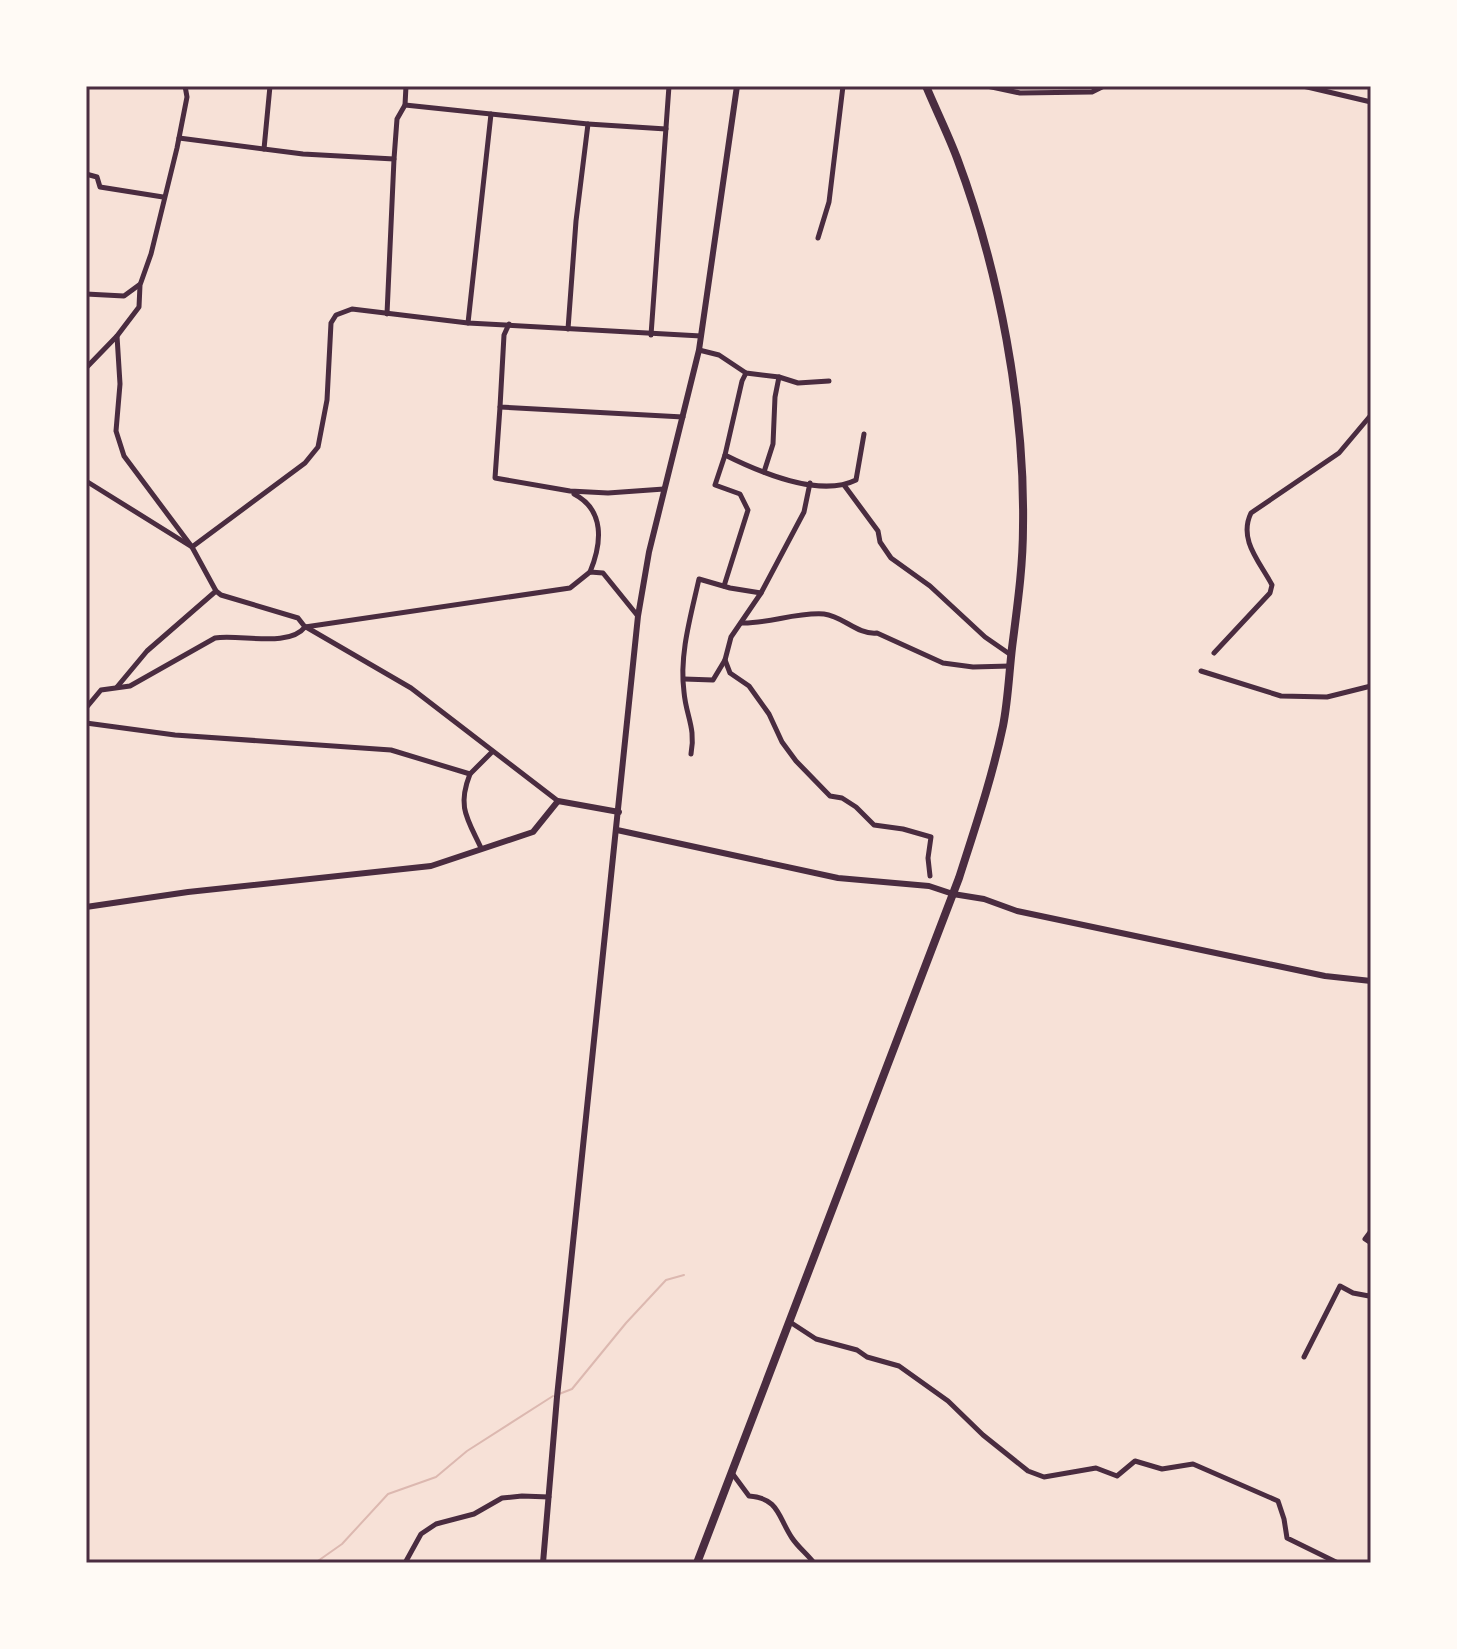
<svg xmlns="http://www.w3.org/2000/svg" width="1457" height="1649" font-family="Poppins,sans-serif">
<style>
.lines{fill:none;stroke-linecap:round;stroke-linejoin:round}
.stream{stroke:#dcb8b0;stroke-width:2}
.minor{stroke:#4a2c40;stroke-width:5}
.tertiary{stroke:#4a2c40;stroke-width:6}
.trunk{stroke:#4a2c40;stroke-width:8}
.neatline{fill:none;stroke:#4a2c40;stroke-width:3}
</style>
<rect width="100%" height="100%" fill="#f7e1d7"/>
<g class="lines">
<!-- stream -->
<g class="stream">
<path d="M559,1394L572,1389L626,1323L666,1280L684,1275"/>
<path d="M315,1563L342,1544L388,1494L436,1477L467,1451L553,1396"/>
</g>
<!-- minor -->
<g class="minor">
<path d="M987,86L1020,93L1092,92L1104,86"/>
<path d="M1303,86L1371,102"/>
<path d="M405,105L588,124L576,221L568,329"/>
<path d="M588,124L666,129"/>
<path d="M179,138L303,154L394,159"/>
<path d="M264,149L270,86"/>
<path d="M86,174L97,177L100,187L163,197"/>
<path d="M818,238L829,202L843,86"/>
<path d="M86,294L124,296L139,285"/>
<path d="M387,314L394,159L397,119L405,105L406,86"/>
<path d="M468,323L491,114"/>
<path d="M509,324L504,335L500,407L683,417"/>
<path d="M651,335L669,86"/>
<path d="M117,336L120,384L116,431L124,456L192,547L305,463L318,447L327,400L331,323L336,315L352,309L468,323L701,336"/>
<path d="M699,350L719,355L746,373L779,377L798,383L829,381"/>
<path d="M86,368L117,336L139,307L140,285L151,254L177,148L187,97L185,86"/>
<path d="M500,407L495,478L570,491L608,493L664,489"/>
<path d="M725,455C759,472 820,498 856,480L864,434"/>
<path d="M764,472L773,444L775,397L779,377"/>
<path d="M86,481L192,547L216,591L221,595L298,618L305,627C289,648 240,634 215,638L130,686L101,690L86,708"/>
<path d="M844,485L878,531L880,542L891,558L930,586L985,637L1011,655"/>
<path d="M574,494C605,510 602,543 590,572"/>
<path d="M724,586L748,510L740,494L715,485L725,455L742,381L746,373"/>
<path d="M741,623C769,624 795,612 824,614C843,616 857,635 877,633L943,663L973,667L1010,666"/>
<path d="M305,627L570,588L590,572L603,573L637,615"/>
<path d="M306,627L411,688L558,801"/>
<path d="M1214,653L1270,593L1272,585C1260,562 1238,540 1251,513L1339,453L1371,415"/>
<path d="M725,660L730,673L749,686L769,714L782,742L796,761L830,796L842,798L856,807L874,825L903,829L931,837L928,858L930,876"/>
<path d="M1201,671L1281,696L1327,697L1371,686"/>
<path d="M684,679L713,680L725,660L731,637L761,593L804,512L810,483"/>
<path d="M117,687L147,651L216,591"/>
<path d="M86,723L175,735L391,750L470,774L492,752"/>
<path d="M691,754C696,728 686,716 684,692C679,655 691,615 699,579L730,588L761,593"/>
<path d="M470,774C457,807 467,818 481,848"/>
<path d="M1371,1231L1365,1239L1371,1243"/>
<path d="M790,1322L816,1339L857,1350L867,1357L899,1366L948,1401L983,1435L1028,1471L1044,1477L1096,1468L1117,1476L1135,1461L1162,1469L1193,1464L1278,1501L1284,1519L1287,1538L1338,1563"/>
<path d="M1304,1357L1340,1286L1353,1293L1369,1296L1371,1292"/>
<path d="M732,1473L749,1496C779,1498 778,1517 792,1538C798,1547 807,1554 814,1563"/>
<path d="M405,1563L421,1534L436,1524L474,1514L502,1498L522,1496L549,1497"/>
</g>
<!-- tertiary -->
<g class="tertiary">
<path d="M617,830L838,878L929,886L953,894L984,899L1017,911L1325,976L1371,981"/>
<path d="M86,907L188,892L431,866L533,832L558,801L619,812"/>
<path d="M543,1563L557,1397L638,616L649,552L699,350L737,86"/>
</g>
<!-- trunk -->
<path class="trunk" d="M697,1563L959,878C975,828 992,778 1003,726C1008,701 1009,674 1012,648C1017,608 1023,568 1023,527C1025,407 999,270 957,158C948,134 936,110 926,86"/>
</g>
<!-- border -->
<rect width="1457" height="1649" fill="none" stroke="#fffaf5" stroke-width="176"/>
<rect x="88" y="88" width="1281" height="1473" class="neatline"/>
</svg>
